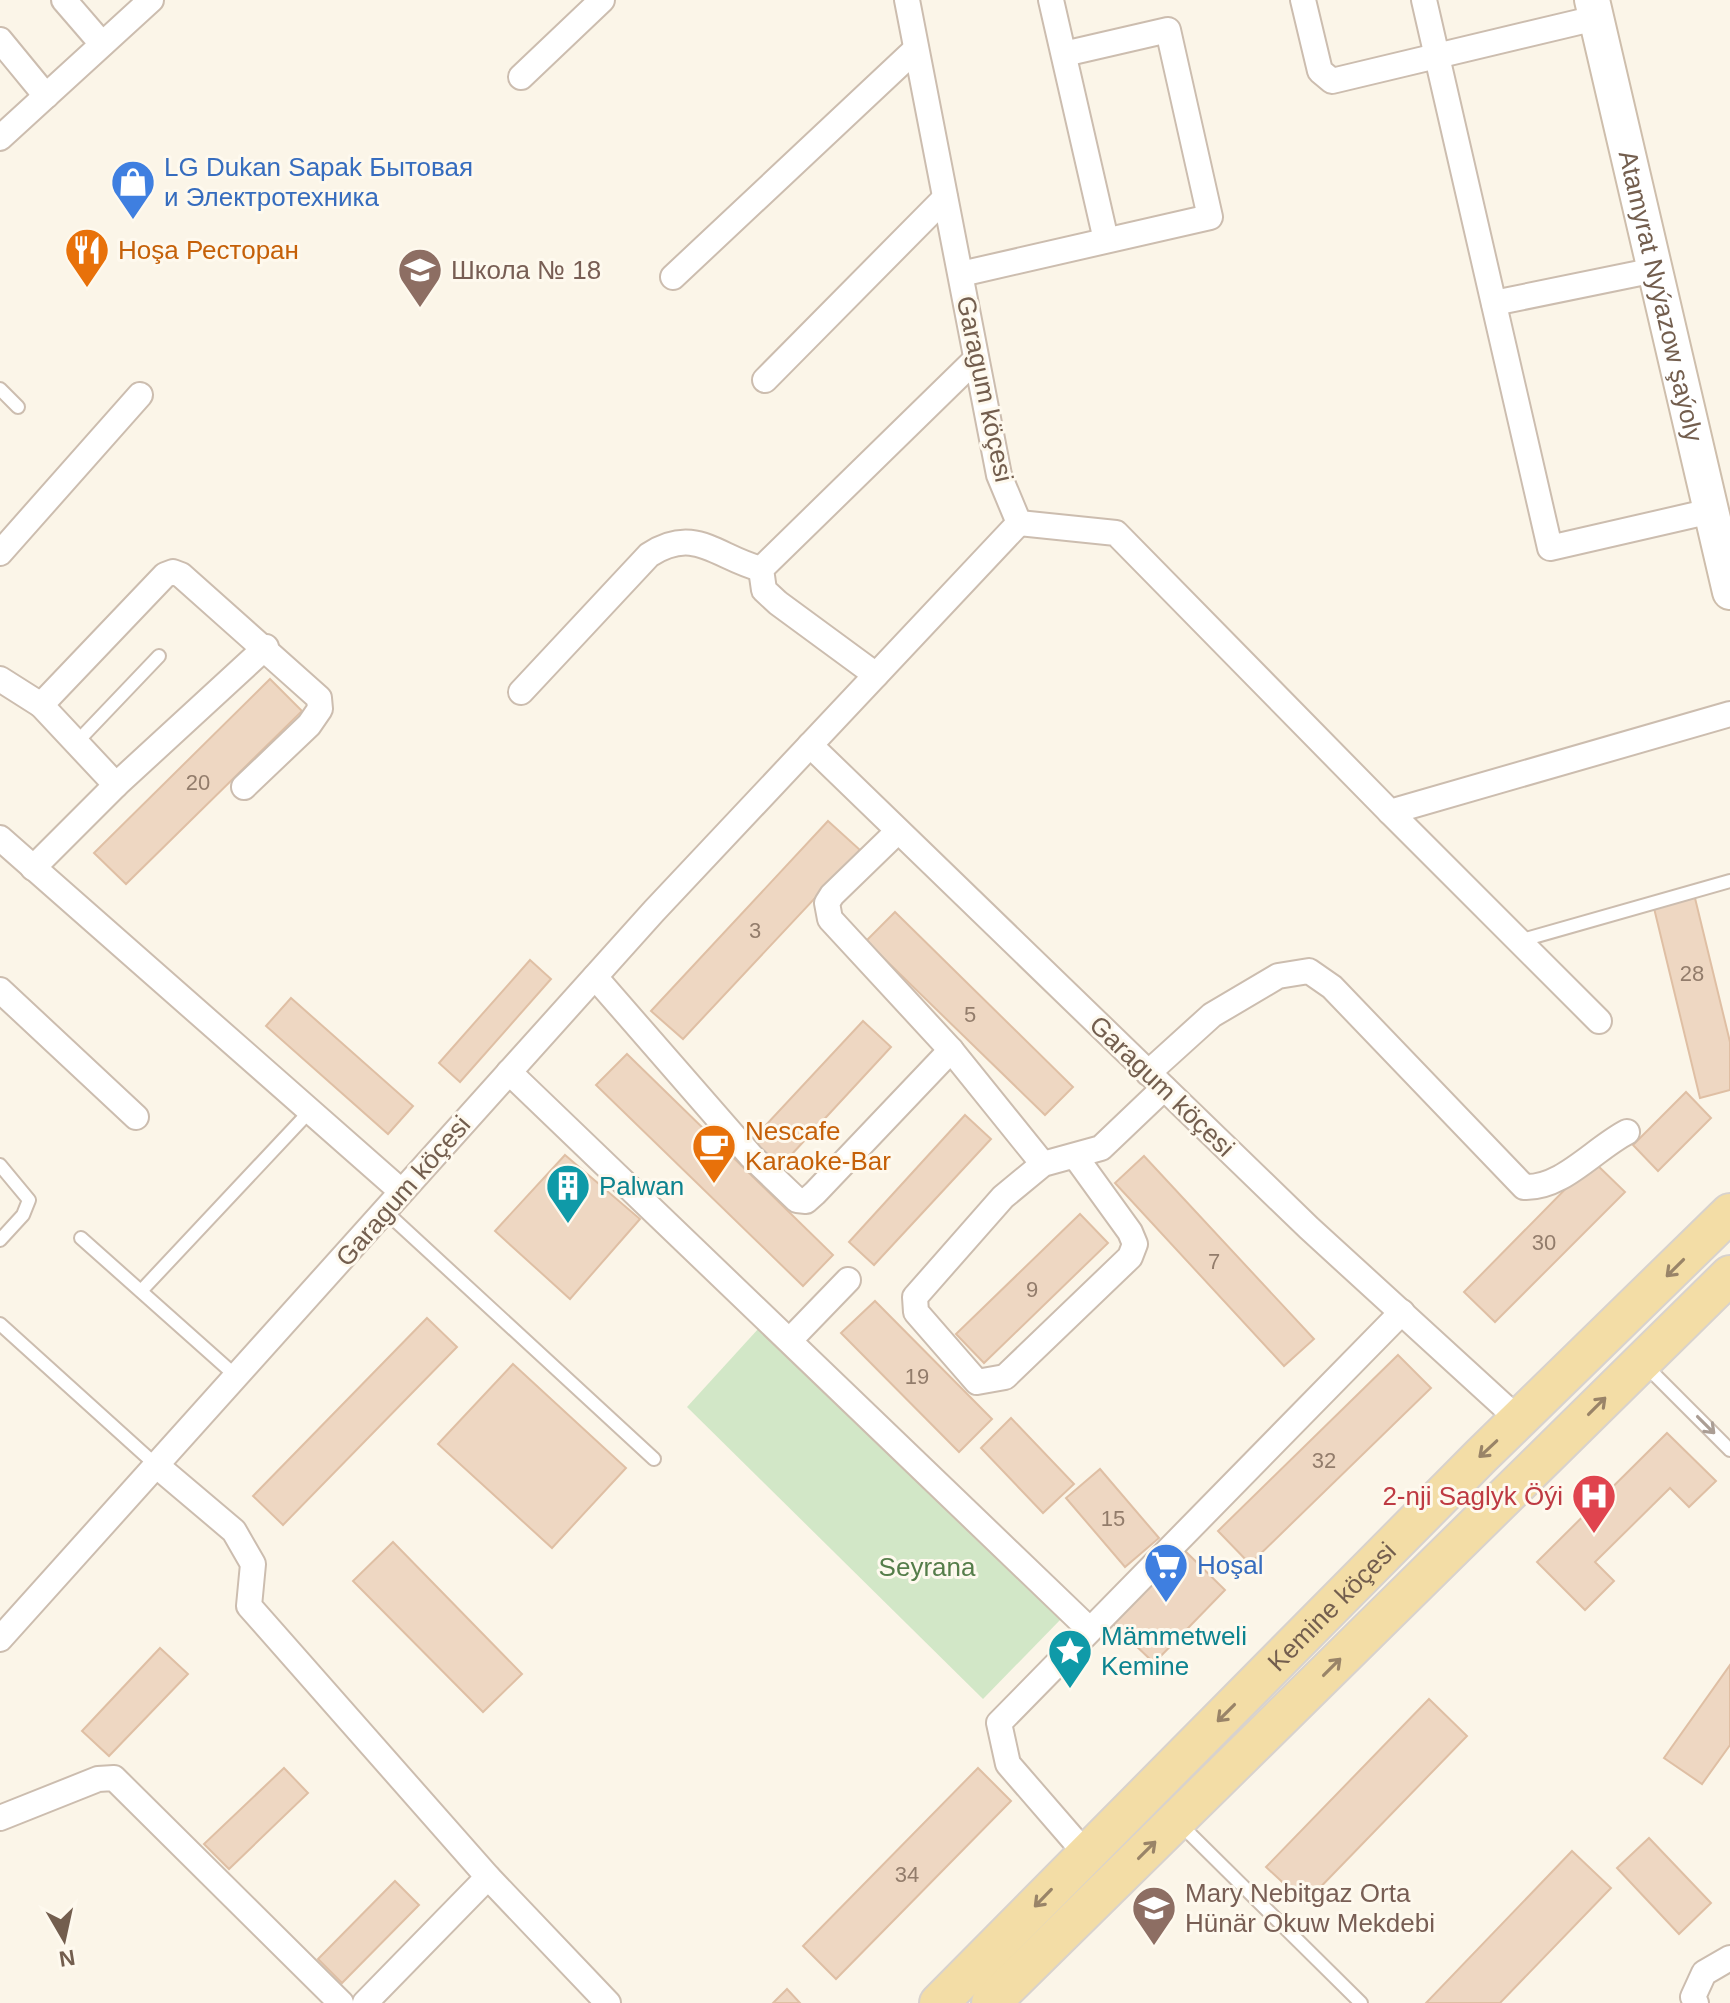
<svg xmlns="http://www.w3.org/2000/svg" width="1730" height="2003" font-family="Arial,sans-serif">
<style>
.green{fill:#d2e7c7}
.building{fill:#eed7c2;stroke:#dfbfa4;stroke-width:2}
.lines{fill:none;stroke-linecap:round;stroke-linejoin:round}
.lane-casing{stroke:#ccbdaf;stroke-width:16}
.street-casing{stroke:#ccbdaf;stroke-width:28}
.secondary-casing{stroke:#cebeac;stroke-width:38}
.primary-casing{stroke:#d8d2cd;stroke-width:42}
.lane{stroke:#fff;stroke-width:12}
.street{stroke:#fff;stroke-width:24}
.secondary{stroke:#fff;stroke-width:34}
.primary{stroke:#f3dda6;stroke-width:38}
.oneway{stroke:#998468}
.oneway2{stroke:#ab9e95}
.labels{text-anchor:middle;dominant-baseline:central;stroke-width:6;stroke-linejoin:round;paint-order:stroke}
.number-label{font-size:22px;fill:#927c6b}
.shop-label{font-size:26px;fill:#366cbe;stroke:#fef9ee;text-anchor:start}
.food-label{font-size:26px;fill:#c56008;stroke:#fef9ee;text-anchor:start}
.education-label{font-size:26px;fill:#785e54;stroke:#fef9ee;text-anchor:start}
.street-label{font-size:26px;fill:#735e4e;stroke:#fef9ee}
.culture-label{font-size:26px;fill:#0d838f;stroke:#fef9ee;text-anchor:start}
.health-label{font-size:26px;fill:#be3a42;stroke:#fef9ee;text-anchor:end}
.park-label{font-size:26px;fill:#557d4a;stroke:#fef9ee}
</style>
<rect width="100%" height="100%" fill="#fbf5e8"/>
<!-- green -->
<path class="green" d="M759,1328L1061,1619L983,1699L687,1407Z"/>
<!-- building -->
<g class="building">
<path d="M270,679L302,711L126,884L94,853Z"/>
<path d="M828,821L860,850L683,1039L651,1011Z"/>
<path d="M1694,894L1730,1042V1090L1700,1098L1653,904Z"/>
<path d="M895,912L1073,1087L1045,1115L866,941Z"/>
<path d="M530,960L551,979L460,1082L439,1063Z"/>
<path d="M291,998L413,1106L388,1134L266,1026Z"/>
<path d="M863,1021L891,1047L780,1167L751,1141Z"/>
<path d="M627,1054L833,1255L803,1286L596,1085Z"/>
<path d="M1686,1092L1711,1118L1658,1171L1633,1145Z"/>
<path d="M965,1115L991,1139L874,1265L849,1242Z"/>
<path d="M565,1155L640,1219L570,1299L495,1231Z"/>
<path d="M1144,1156L1314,1339L1284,1366L1115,1183Z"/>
<path d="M1593,1161L1625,1192L1495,1322L1464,1292Z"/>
<path d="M1080,1214L1108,1243L984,1363L956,1334Z"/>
<path d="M875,1301L992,1419L959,1452L841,1333Z"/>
<path d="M427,1318L457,1347L283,1525L253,1496Z"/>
<path d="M1398,1355L1431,1388L1250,1564L1218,1531Z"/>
<path d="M513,1364L626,1468L552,1548L438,1444Z"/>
<path d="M1011,1418L1074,1484L1043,1513L981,1448Z"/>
<path d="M1667,1433L1716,1481L1689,1507L1670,1488L1595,1562L1614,1581L1585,1610L1537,1562Z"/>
<path d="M1100,1469L1159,1538L1125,1567L1066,1498Z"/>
<path d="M393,1542L522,1674L483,1712L353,1581Z"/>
<path d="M1178,1544L1225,1590L1154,1663L1107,1618Z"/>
<path d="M160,1648L188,1674L109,1756L82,1731Z"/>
<path d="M1730,1665V1745L1702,1784L1664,1758Z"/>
<path d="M1429,1699L1467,1736L1305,1903L1266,1867Z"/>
<path d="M284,1768L308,1793L229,1869L204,1844Z"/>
<path d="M978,1768L1011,1801L836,1979L803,1946Z"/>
<path d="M1649,1838L1711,1903L1679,1934L1617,1868Z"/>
<path d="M1572,1851L1611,1888L1500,2003H1426Z"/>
<path d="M395,1881L419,1905L342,1983L318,1959Z"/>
<path d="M787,1989L800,2003H773Z"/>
</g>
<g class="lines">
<!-- lane casing -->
<g class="lane-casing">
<g id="lane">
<path d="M0,389L18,407"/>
<path d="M76,743L159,656"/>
<path d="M1519,941L1730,881"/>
<path d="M0,1165L29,1200L23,1215L0,1240"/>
<path d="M386,1212L654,1459"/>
<path d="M81,1238L236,1376"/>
<path d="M141,1291L310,1111"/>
<path d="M0,1324L156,1465"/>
<path d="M1644,1364L1730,1450"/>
<path d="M1179,1823L1361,2003"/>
</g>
</g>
<!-- street casing -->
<g class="street-casing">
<g id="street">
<path d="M64,0L102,44"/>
<path d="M1051,0L1106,240"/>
<path d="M1303,0L1320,71L1332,81L1596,18"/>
<path d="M1424,0L1550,548L1711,511"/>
<path d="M0,40L46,96"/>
<path d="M521,77L602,0"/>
<path d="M0,138L151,0"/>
<path d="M961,274L1210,217L1168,30L1064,54"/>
<path d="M673,277L916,49"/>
<path d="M1494,303L1655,270"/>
<path d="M765,380L945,198"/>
<path d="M1019,523L1116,533L1390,812L1730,714"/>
<path d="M0,553L140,395"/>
<path d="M876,675L778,603L764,590L761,569L976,359"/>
<path d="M0,679L41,705L165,575L173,572L181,575L319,698L320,709L309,725L244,787"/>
<path d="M521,692L649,555C695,525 716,557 761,569"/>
<path d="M41,705L116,785"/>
<path d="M810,745L1309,1228L1519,1420"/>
<path d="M1390,812L1599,1021"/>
<path d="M898,831L832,895L827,903L830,919L951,1050L1043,1164"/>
<path d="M0,838L401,1191"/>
<path d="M33,868L116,785L266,647"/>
<path d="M595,977L751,1156L797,1200L806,1201L815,1193L951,1050"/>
<path d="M0,990L136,1117"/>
<path d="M509,1072L1089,1629"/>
<path d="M1148,1073L1212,1015L1278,976L1309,971L1332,987L1524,1187C1562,1189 1594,1149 1627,1132"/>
<path d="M1075,1156L1130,1232L1135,1244L1130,1257L1005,1377L977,1382L916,1312L915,1297L1003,1197L1043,1164L1101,1148L1164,1088"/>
<path d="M790,1340L848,1280"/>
<path d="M156,1465L234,1531L253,1564L249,1606L488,1877L608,2003"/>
<path d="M0,1639L654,911L1019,523L999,475L907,0"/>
<path d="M0,1818L98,1779L114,1778L341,2003"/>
<path d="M1086,1854L1008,1764L999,1723L1402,1312"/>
<path d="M365,2003L488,1877"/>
<path d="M1696,2003L1693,1997L1704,1973L1730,1958"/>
</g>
</g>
<!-- secondary casing -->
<g class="secondary-casing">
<g id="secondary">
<path id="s1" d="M1592,0L1730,592"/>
</g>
</g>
<!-- primary casing -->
<g class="primary-casing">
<g id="primary">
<path id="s2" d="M939,2003L1481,1456L1730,1213"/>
<path d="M991,2003L1730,1275"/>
</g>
</g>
<!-- lane -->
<use href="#lane" class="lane"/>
<!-- street -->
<use href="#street" class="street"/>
<!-- secondary -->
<use href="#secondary" class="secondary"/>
<!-- primary -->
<use href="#primary" class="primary"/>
</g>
<!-- one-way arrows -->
<defs><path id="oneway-shaft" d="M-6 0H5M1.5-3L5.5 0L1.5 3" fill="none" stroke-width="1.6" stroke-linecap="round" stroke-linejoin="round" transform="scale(2)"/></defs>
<g class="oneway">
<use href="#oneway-shaft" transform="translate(1675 1268) rotate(135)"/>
<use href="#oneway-shaft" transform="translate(1597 1406) rotate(-45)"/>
<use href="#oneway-shaft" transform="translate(1488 1449) rotate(137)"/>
<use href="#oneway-shaft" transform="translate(1332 1667) rotate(-45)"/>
<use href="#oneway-shaft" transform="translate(1226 1713) rotate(135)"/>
<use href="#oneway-shaft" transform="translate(1147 1850) rotate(-45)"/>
<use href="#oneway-shaft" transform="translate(1043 1898) rotate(134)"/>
</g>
<use class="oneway2" href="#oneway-shaft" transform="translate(1706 1425) rotate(45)"/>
<!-- icons -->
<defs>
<g id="shop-pin" transform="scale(2.3)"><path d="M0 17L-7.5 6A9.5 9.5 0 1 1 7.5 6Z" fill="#3f7fe0" stroke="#fef9ee"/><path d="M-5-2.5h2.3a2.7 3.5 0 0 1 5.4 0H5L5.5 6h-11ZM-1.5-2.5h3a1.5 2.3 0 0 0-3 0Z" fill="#fff"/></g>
<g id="restaurant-pin" transform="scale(2.3)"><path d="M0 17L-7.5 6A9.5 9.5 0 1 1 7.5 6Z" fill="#e8710a" stroke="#fef9ee"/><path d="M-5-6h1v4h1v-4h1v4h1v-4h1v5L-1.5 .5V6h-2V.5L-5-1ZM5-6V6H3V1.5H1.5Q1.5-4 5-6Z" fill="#fff"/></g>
<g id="school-pin" transform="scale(2.3)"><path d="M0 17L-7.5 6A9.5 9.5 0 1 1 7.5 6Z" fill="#8d6e63" stroke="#fef9ee"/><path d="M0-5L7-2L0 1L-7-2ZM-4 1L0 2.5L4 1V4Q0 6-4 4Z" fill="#fff"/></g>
<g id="cafe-pin" transform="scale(2.3)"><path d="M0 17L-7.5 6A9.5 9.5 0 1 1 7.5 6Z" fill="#e8710a" stroke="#fef9ee"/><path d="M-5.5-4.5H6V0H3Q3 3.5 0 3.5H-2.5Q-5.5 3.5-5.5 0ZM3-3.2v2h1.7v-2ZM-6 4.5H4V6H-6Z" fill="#fff"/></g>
<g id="building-pin" transform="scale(2.3)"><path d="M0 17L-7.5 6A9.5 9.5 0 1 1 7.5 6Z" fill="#0f9aa8" stroke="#fef9ee"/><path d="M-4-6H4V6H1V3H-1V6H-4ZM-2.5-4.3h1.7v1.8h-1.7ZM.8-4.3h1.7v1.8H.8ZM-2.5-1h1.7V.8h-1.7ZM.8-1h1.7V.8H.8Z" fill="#fff"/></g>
<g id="hospital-pin" transform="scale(2.3)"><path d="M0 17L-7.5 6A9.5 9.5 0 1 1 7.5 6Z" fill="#e0444e" stroke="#fef9ee"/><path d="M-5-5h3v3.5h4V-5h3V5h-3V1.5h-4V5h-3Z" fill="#fff"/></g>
<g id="supermarket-pin" transform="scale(2.3)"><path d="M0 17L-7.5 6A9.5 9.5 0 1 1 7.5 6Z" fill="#3f7fe0" stroke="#fef9ee"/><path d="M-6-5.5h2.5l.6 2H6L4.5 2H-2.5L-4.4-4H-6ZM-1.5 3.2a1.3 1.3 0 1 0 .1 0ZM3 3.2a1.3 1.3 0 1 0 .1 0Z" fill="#fff"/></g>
<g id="sight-pin" transform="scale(2.3)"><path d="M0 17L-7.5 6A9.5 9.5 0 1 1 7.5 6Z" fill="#0f9aa8" stroke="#fef9ee"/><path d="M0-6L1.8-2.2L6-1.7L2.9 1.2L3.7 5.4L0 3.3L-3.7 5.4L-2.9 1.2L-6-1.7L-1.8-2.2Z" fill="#fff"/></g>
<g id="university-pin" transform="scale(2.3)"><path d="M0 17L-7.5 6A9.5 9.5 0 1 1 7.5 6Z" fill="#8d6e63" stroke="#fef9ee"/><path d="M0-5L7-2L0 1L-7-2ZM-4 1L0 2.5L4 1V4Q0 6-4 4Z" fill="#fff"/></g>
</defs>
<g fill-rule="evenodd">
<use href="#shop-pin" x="133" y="182"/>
<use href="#restaurant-pin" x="87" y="250"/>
<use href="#school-pin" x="420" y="270"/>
<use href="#cafe-pin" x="714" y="1146"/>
<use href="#building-pin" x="568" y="1186"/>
<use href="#hospital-pin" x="1594" y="1496"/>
<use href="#supermarket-pin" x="1166" y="1565"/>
<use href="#sight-pin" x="1070" y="1651"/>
<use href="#university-pin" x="1154" y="1908"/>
</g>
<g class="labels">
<!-- number labels -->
<g class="number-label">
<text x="198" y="782">20</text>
<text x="755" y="930">3</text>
<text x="1692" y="973">28</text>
<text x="970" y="1014">5</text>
<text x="1544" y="1242">30</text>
<text x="1214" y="1261">7</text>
<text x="1032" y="1289">9</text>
<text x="917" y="1376">19</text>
<text x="1324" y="1460">32</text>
<text x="1113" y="1518">15</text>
<text x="907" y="1874">34</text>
</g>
<!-- shop labels -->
<g class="shop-label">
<text x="164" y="167">LG Dukan Sapak Бытовая<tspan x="164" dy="30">и Электротехника</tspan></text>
<text x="1197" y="1565">Hoşal</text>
</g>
<!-- food labels -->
<g class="food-label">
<text x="118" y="250">Hoşa Ресторан</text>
<text x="745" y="1131">Nescafe<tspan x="745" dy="30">Karaoke-Bar</tspan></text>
</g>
<!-- education labels -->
<g class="education-label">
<text x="451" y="270">Школа № 18</text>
<text x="1185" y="1893">Mary Nebitgaz Orta<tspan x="1185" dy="30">Hünär Okuw Mekdebi</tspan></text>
</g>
<!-- street labels -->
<g class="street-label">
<text stroke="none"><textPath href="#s1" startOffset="304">Atamyrat Nyýazow şaýoly</textPath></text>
<text transform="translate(985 389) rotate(78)">Garagum köçesi</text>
<text transform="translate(1162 1086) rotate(44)">Garagum köçesi</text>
<text transform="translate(403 1191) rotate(-49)">Garagum köçesi</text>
<text stroke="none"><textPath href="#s2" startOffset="558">Kemine köçesi</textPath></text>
</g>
<!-- culture labels -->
<g class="culture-label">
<text x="599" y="1186">Palwan</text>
<text x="1101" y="1636">Mämmetweli<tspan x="1101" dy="30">Kemine</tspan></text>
</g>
<!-- health labels -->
<g class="health-label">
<text x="1563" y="1496">2-nji Saglyk Öýi</text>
</g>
<!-- park labels -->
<g class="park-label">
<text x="927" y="1567">Seyrana</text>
</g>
</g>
<!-- north arrow -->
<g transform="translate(64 1939) rotate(171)" stroke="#fef9ee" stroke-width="6" paint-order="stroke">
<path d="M0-6L14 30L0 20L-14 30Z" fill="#735e4e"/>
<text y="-12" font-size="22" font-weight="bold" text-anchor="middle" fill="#735e4e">N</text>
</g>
</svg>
